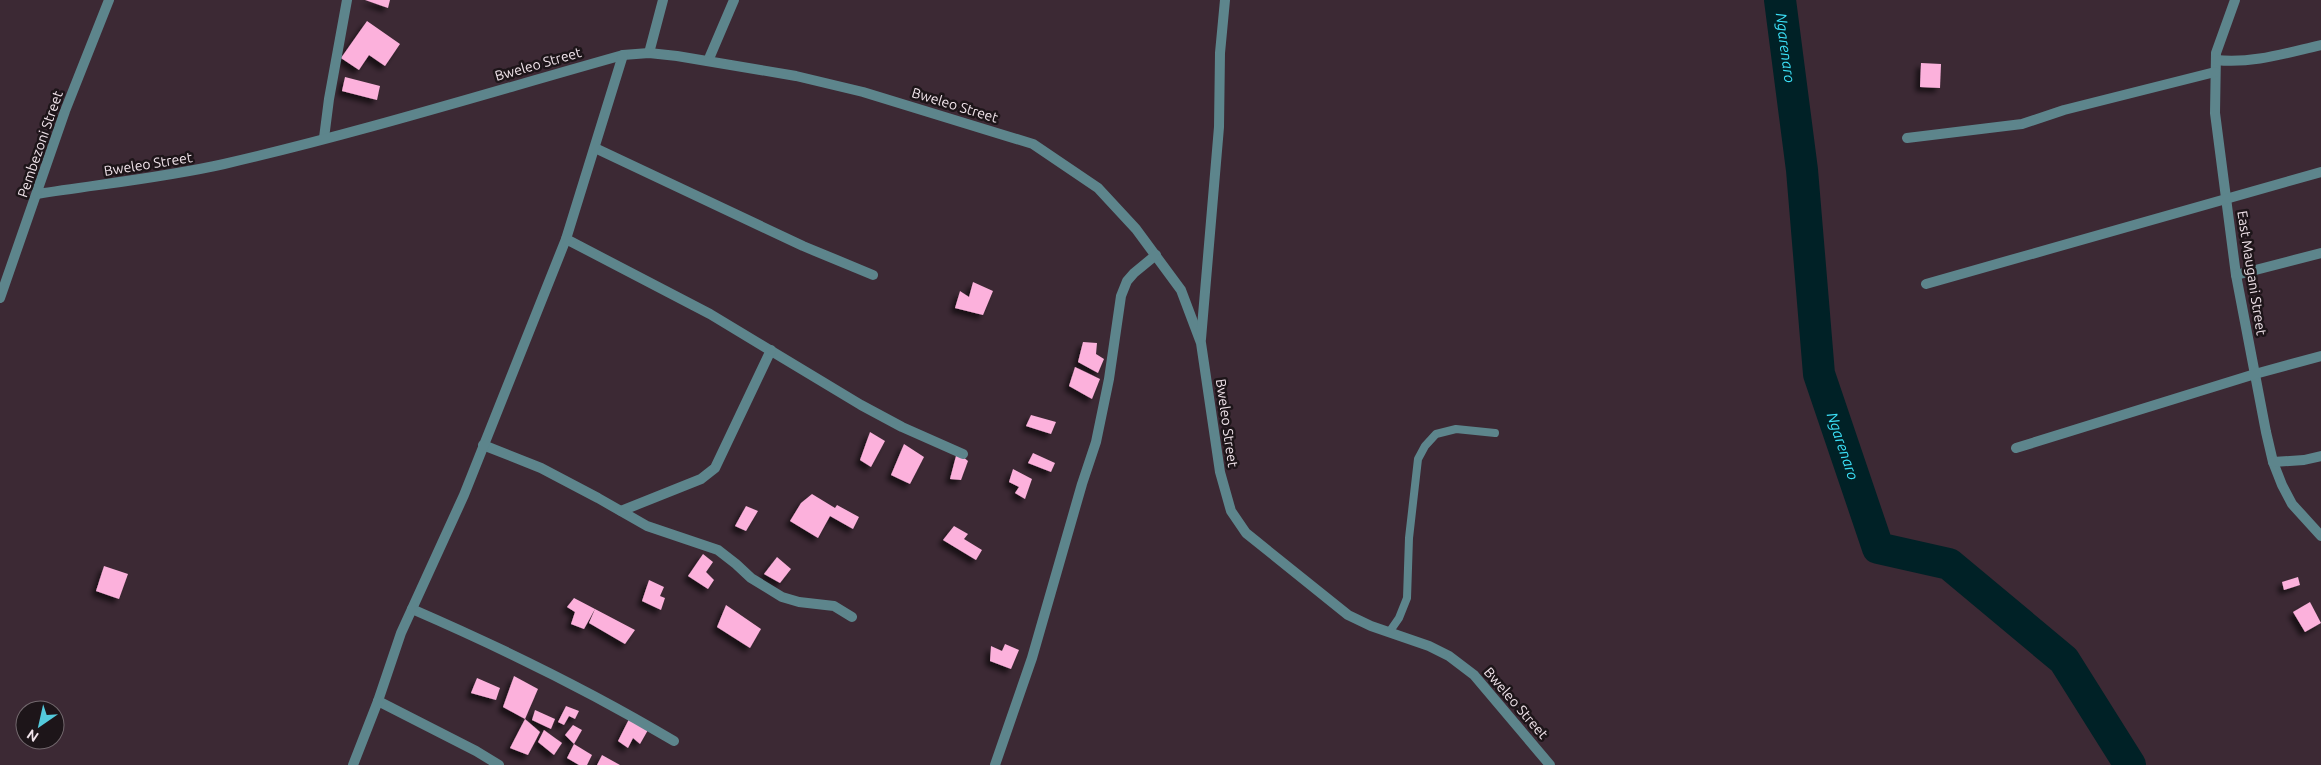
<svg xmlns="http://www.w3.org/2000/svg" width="2321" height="765" font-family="Ubuntu,sans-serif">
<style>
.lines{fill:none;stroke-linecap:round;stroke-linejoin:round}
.river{stroke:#002126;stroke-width:32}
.building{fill:#fcb1dc;filter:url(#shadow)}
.service{stroke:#5d858c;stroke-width:8}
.minor{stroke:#5d858c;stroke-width:10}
.labels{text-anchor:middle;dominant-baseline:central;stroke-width:5;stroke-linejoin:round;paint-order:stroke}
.street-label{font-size:14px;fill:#f1e4eb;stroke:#1d1519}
.water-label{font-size:15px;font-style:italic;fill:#3bdff6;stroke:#1d1519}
</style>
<defs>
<filter id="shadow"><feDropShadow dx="-4.5" dy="4.5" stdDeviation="2.5" flood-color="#0009"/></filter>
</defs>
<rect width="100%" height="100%" fill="#3c2934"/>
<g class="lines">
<!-- river -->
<path class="river" id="s1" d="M1780,0L1802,170L1819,374L1878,548L1949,564L2064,660L2130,765"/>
</g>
<!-- building -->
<g class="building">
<path d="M365,0H390L388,8Z"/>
<path d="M367,21L400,44L385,66L369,55L359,70L341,58Z"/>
<path d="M1921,63L1941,64L1940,88L1920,87Z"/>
<path d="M345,77L380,86L377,100L342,91Z"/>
<path d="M973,282L993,291L983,315L955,308L960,291L969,297Z"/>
<path d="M1083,342L1097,343L1096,354L1104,359L1098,373L1078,362Z"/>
<path d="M1075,367L1100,379L1092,399L1069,386Z"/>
<path d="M1031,415L1056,422L1051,434L1026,426Z"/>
<path d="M870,432L885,441L871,467L860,460Z"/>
<path d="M904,444L924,457L910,484L891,475Z"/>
<path d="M957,452L968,461L961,480L950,479Z"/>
<path d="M1033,453L1055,463L1051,472L1028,463Z"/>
<path d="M1013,469L1032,479L1025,499L1015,493L1019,487L1009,482Z"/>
<path d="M812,494L835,508L837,505L859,517L853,529L830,516L818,538L790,521L801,503Z"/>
<path d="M746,506L758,511L746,531L735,526Z"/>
<path d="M954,526L968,534L964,539L982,550L976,560L943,540Z"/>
<path d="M703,554L713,562L706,572L714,580L708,589L688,576Z"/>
<path d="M777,557L791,569L780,583L764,574Z"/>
<path d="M104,566L128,574L119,599L96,591Z"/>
<path d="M2298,577L2300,585L2284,590L2282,582Z"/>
<path d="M649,580L664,587L660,596L665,598L661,610L642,601Z"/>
<path d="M574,598L595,609L635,630L625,644L589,623L595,609L584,629L571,624L575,612L567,607Z"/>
<path d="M2310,602L2321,623L2305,632L2293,612Z"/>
<path d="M726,605L761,629L750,648L717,627Z"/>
<path d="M1005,644L1019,650L1011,669L990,661L991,646L1002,651Z"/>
<path d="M514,676L538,689L525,719L503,707Z"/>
<path d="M477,678L500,688L496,700L471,693Z"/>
<path d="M566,706L579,711L575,719L569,716L564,725L558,722Z"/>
<path d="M535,710L555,719L551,729L532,720Z"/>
<path d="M525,719L540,732L528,755L510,748Z"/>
<path d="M629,719L648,730L640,744L633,738L628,748L618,741Z"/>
<path d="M573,725L582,730L574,744L565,735Z"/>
<path d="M544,730L562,743L554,755L538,742Z"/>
<path d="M574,744L592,755L587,765H579L567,758Z"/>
<path d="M602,755L620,765H597Z"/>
</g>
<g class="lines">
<!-- service -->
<path class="service" d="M1390,631L1399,618L1407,598L1409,538L1418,459L1425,446L1436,434L1456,429L1495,433"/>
<!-- minor -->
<g class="minor">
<path d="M2235,0L2216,53L2215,113L2236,275L2266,432L2273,462L2282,485L2292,504L2321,536"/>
<path d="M649,53L663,0"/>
<path d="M2216,60C2252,64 2286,53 2321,45"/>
<path d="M708,61L734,0"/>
<path d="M324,138L329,99L347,0"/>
<path d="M1907,138L2022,124L2064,110L2215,72"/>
<path d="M595,148L803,246L873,275"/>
<path d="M37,194C100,184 162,178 224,164C359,133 491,92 623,55L649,53L677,56L796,76L863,92L1033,144L1098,188L1136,229L1181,290L1201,343L1220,472L1231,511L1246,533L1348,615L1371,626L1429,646L1449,656L1474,675L1550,765"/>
<path d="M566,239L710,314L861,405L902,427L963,454"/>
<path d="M2236,275L2321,253"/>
<path d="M1926,284L2321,172"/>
<path d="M0,298L65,111L109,0"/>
<path d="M1201,339L1219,127L1220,53L1225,0"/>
<path d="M483,445L541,468L598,498L647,526L718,550L736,564L751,578L782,597L799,602L834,606L852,617"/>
<path d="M2016,448L2255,374L2321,356"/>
<path d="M2273,462L2304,460L2321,456"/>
<path d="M621,511L701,479L715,468L771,350"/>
<path d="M412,609C502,648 590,691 674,741"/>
<path d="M378,701L476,751L499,765"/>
<path d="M353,765L378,701L401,633L464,495L566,239L623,55"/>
<path d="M995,765L1032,658L1082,484L1096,442L1109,379L1121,296L1127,281L1134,273L1156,255"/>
</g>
</g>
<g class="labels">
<!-- street labels -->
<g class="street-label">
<text transform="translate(538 64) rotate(-16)">Bweleo Street</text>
<text transform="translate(955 105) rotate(17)">Bweleo Street</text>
<text transform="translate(40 144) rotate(-71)">Pembezoni Street</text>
<text transform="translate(148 164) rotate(-9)">Bweleo Street</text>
<text transform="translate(2252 273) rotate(81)">East Maugani Street</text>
<text transform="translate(1227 423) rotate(82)">Bweleo Street</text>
<text transform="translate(1516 703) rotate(49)">Bweleo Street</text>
</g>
<!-- water labels -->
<g class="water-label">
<text stroke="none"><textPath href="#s1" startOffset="48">Ngarenaro</textPath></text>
<text stroke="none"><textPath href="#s1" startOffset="452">Ngarenaro</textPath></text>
</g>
</g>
<!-- north arrow -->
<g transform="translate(40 725) rotate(214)"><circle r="24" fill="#1d1519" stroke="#72686d"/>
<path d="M0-4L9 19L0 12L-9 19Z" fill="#54cadc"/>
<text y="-8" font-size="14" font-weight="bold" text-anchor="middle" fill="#f1e4eb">N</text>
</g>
</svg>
